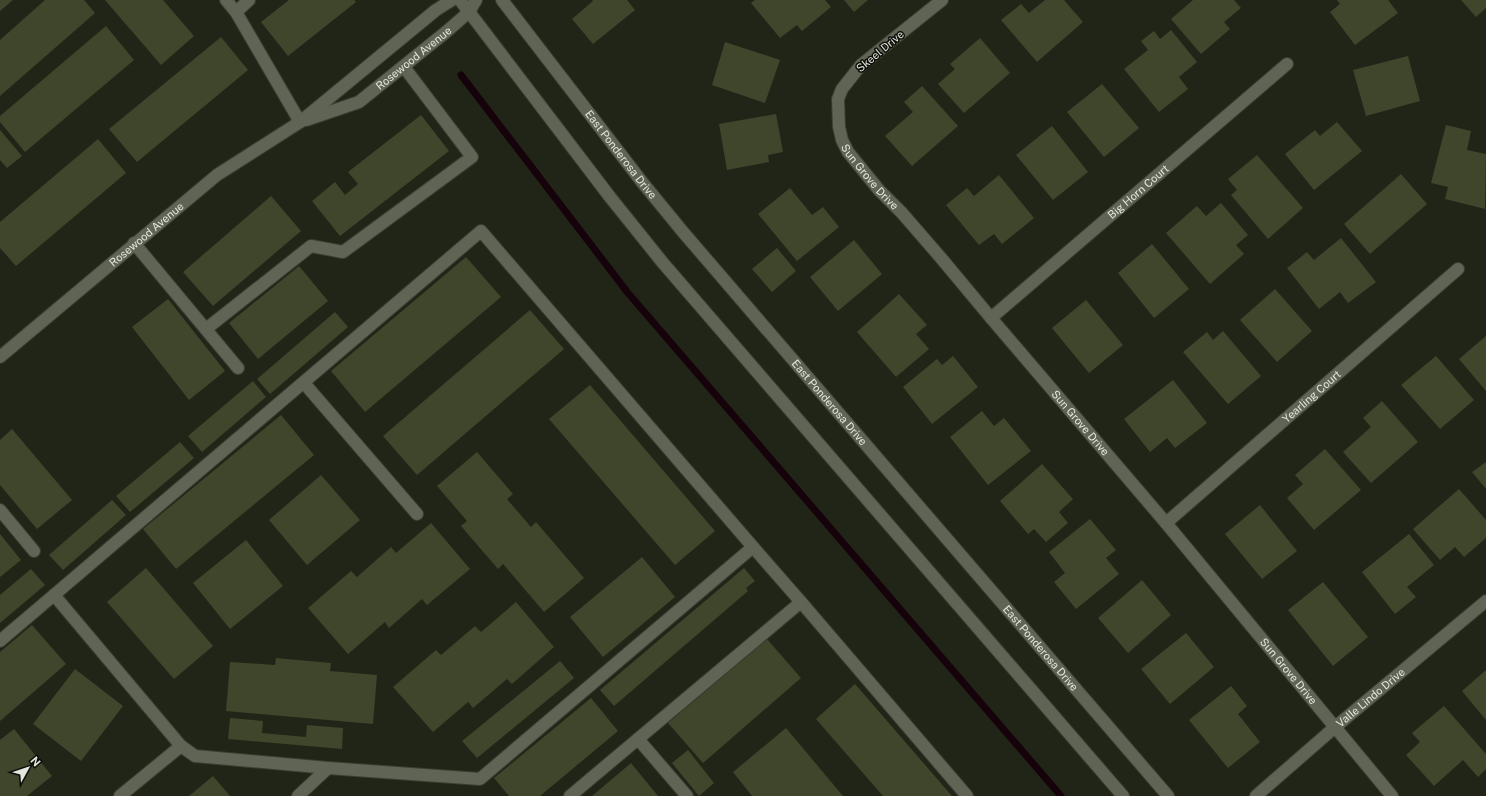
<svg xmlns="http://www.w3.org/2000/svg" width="1486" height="796" font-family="'Public Sans',sans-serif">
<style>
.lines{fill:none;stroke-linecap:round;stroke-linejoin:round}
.stream{stroke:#16020a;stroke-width:7}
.building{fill:#3f462b}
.lane-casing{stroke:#3b3e33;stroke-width:14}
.street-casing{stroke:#3b3e33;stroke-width:14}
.secondary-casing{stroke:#3b3e33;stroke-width:14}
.lane{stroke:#606454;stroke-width:12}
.street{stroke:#606454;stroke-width:12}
.secondary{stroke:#606454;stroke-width:12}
.labels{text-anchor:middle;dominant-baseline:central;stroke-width:3;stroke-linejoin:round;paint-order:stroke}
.street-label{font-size:11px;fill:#e3e6dd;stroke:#0c0d08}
</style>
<rect width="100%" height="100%" fill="#212517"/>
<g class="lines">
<!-- stream -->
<path class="stream" d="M461,75L628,293L1061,796"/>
</g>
<!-- building -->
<g class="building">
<path d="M0,0H13L0,11Z"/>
<path d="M45,0H84L95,13L0,96V40Z"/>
<path d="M105,0H163L194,36L161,65Z"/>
<path d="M289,0H354L356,2L288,56L261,22Z"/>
<path d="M592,0H627L635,10L593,44L572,19L593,1Z"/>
<path d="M755,0H825L831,7L802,31L797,25L780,38L751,3Z"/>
<path d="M844,0H868L854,12Z"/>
<path d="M1045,0H1064L1083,22L1037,62L1001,20L1021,4L1029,13Z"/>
<path d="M1193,0H1234L1241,8L1224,22L1230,29L1201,54L1171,19Z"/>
<path d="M1337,0H1388L1398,13L1355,45L1330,12L1340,4Z"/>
<path d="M1461,0H1486V8L1476,17Z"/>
<path d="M106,26L134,60L25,152L0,122V116Z"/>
<path d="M1171,30L1197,62L1179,77L1188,89L1159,112L1124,69L1148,50L1141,41L1154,31L1160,39Z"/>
<path d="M221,37L248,70L137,162L109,129Z"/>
<path d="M980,38L1010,73L964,113L938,84L955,69L950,64Z"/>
<path d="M725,42L780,60L765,103L712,85Z"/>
<path d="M1408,56L1420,101L1366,116L1353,70Z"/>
<path d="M1102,84L1139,128L1104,157L1067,112Z"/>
<path d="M922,86L958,126L912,166L885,136L913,112L904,102Z"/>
<path d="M776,114L783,152L768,155L769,162L727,170L719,124Z"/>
<path d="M421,115L449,151L340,236L312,201L335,182L345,195L358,184L348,172Z"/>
<path d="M1337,122L1362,151L1314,190L1285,154L1315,130L1320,136Z"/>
<path d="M1446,125L1471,131L1467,150L1486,154L1485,209L1445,199L1448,187L1431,183Z"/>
<path d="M1052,126L1088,172L1053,200L1016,155Z"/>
<path d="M0,130L22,156L7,168L0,160Z"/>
<path d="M98,139L126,173L16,266L0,248V222Z"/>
<path d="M1257,155L1303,208L1268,239L1231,195L1237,190L1228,179Z"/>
<path d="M1401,174L1427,204L1370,254L1344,224Z"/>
<path d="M999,175L1034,218L1002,244L994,234L979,245L946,205L967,188L974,196Z"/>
<path d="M790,188L812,215L823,207L839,227L797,261L758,214Z"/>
<path d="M271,196L301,231L213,306L183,272Z"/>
<path d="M1221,203L1248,235L1236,245L1244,254L1210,284L1166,233L1197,206L1206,216Z"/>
<path d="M1341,238L1376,282L1348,303L1340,292L1319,309L1287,268L1307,252L1314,260Z"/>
<path d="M854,240L882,274L838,311L810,277Z"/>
<path d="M1152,244L1189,289L1154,318L1118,273Z"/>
<path d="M777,248L796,271L772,292L752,269Z"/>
<path d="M466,257L501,297L365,412L331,371Z"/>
<path d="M299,266L328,301L258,359L229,323Z"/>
<path d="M1275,289L1312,331L1277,362L1240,320Z"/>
<path d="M899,294L927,325L916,334L929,349L896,377L857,332Z"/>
<path d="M168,299L225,371L189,400L132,327Z"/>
<path d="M1086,300L1123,345L1089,373L1052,328Z"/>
<path d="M530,310L564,349L417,475L383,436Z"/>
<path d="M335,312L348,327L270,394L257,379Z"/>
<path d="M1223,331L1261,376L1228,404L1183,352L1207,332L1213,340Z"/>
<path d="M1486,336V391L1459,359Z"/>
<path d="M953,356L978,387L932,424L903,387L937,359L942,365Z"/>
<path d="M1436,356L1474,400L1440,429L1401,385Z"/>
<path d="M1173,380L1207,423L1175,448L1167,438L1150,452L1124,419Z"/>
<path d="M253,381L266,397L202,452L188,436Z"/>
<path d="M590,385L715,531L675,565L549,419Z"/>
<path d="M1382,401L1418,442L1371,483L1343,452L1371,427L1363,418Z"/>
<path d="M982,411L994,426L1004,418L1031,451L988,485L950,437Z"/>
<path d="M281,415L314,455L176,569L143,529Z"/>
<path d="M12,429L72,500L37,529L0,485V440Z"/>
<path d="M180,442L194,458L130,512L116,496Z"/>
<path d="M1325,449L1361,490L1314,530L1287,498L1303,484L1295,475Z"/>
<path d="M477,452L513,494L507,499L531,527L536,522L584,578L544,612L503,564L498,569L461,526L467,521L437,486Z"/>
<path d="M1486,462V489L1472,472Z"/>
<path d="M1042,464L1073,499L1059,512L1068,523L1046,542L1034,529L1028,534L1000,501Z"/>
<path d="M321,475L360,520L307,565L269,520Z"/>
<path d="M1459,489L1486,520V538L1464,557L1455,547L1440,560L1413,529Z"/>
<path d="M112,500L126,515L63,570L49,555Z"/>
<path d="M1260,505L1297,551L1262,579L1225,534Z"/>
<path d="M1090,519L1116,550L1106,558L1119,574L1076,609L1054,582L1065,573L1049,552Z"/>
<path d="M431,523L470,569L427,605L422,599L389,628L385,622L348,654L308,608L351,571L357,577L391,547L396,553Z"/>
<path d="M0,534L21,560L0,577Z"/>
<path d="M1409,534L1434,565L1407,587L1416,597L1395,614L1362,572Z"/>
<path d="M246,540L283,586L230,629L193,583Z"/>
<path d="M642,557L675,597L603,657L570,617Z"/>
<path d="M146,568L213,646L174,679L107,602Z"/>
<path d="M744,568L755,581L746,588L748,591L614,706L600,690Z"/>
<path d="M31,569L45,585L0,623V595Z"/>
<path d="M1142,580L1171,615L1128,653L1098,618Z"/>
<path d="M1323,582L1368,637L1333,666L1288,610Z"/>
<path d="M516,602L554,647L512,684L507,679L473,708L468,702L433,732L393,687L436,650L441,655L475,626L481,632Z"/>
<path d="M32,625L66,664L0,721V652Z"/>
<path d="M1186,633L1214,667L1170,704L1141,669Z"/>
<path d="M767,639L801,678L703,763L668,723Z"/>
<path d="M276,658L331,663L330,671L377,675L373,724L226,711L230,662L275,665Z"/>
<path d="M560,661L574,678L477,758L462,741Z"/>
<path d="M75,669L123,706L81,761L33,724Z"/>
<path d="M1486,670V720L1462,691Z"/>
<path d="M855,684L952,796H883L816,719Z"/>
<path d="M1231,686L1247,706L1238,714L1260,742L1228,768L1189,720Z"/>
<path d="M591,698L618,731L540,796H509L494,778Z"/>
<path d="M1444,706L1486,754V769L1478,777L1463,760L1434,786L1406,755L1420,742L1412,733Z"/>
<path d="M230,718L263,721L262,733L306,737L307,725L343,728L342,749L228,739Z"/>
<path d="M786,728L843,796H752L733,772Z"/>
<path d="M14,729L52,776L27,796H0V740Z"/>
<path d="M688,750L714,783L699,796L672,763Z"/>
<path d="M631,763L658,796H592Z"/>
<path d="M213,776L230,796H189Z"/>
</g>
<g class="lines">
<!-- lane casing -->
<g class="lane-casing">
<g id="lane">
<path d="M226,0L236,12L300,122"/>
<path d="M236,12L249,0"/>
<path d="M134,243L238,368"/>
<path d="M206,329L311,246L343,252L472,157L404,67"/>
<path d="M304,383L417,514"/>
<path d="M0,510L34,551"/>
<path d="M54,595L481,231L753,547"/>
<path d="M801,602L967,796"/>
<path d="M0,641L54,595L181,746L195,756L328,768L480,779L753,547L801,602L570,796"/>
<path d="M638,739L687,796"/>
<path d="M120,796L181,746"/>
<path d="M298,796L328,768"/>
</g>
</g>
<!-- street casing -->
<g class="street-casing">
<g id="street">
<path id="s1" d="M942,0L861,65L842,89L838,99L839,127L842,140L848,152L879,190L902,213L941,258L991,318L1166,523L1392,796"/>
<path id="s2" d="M991,318L1287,64"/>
<path id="s3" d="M1166,523L1458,269"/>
<path id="s4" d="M1256,796L1334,728L1486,601"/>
</g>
</g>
<!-- secondary casing -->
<g class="secondary-casing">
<g id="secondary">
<path d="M460,0L610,197L663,263L1123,796"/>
<path id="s5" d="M502,0L642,182L683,232L1168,796"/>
<path id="s6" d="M306,120L359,102L446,32L469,12L476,0"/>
<path id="s7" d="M0,357L217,175L300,122L436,10L452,0"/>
</g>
</g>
<!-- lane -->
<use href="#lane" class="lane"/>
<!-- street -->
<use href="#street" class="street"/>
<!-- secondary -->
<use href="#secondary" class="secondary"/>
</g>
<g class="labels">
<!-- street labels -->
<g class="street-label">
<text transform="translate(880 51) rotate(-40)">Skeel Drive</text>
<text stroke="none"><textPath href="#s6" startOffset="126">Rosewood Avenue</textPath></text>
<text stroke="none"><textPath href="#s5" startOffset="195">East Ponderosa Drive</textPath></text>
<text stroke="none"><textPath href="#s1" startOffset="233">Sun Grove Drive</textPath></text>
<text stroke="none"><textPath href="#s2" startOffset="194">Big Horn Court</textPath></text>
<text stroke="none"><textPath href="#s7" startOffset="191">Rosewood Avenue</textPath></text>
<text stroke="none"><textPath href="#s3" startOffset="193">Yearling Court</textPath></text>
<text stroke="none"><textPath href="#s5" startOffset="519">East Ponderosa Drive</textPath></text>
<text stroke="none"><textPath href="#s1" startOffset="557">Sun Grove Drive</textPath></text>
<text stroke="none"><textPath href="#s5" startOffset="843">East Ponderosa Drive</textPath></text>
<text stroke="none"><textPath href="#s1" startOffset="881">Sun Grove Drive</textPath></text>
<text stroke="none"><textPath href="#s4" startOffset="151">Valle Lindo Drive</textPath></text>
</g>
</g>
<!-- north arrow -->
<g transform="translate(28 768) rotate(50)" stroke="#0c0d08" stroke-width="3" paint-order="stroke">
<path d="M0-3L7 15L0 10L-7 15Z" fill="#e3e6dd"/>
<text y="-6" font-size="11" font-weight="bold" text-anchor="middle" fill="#e3e6dd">N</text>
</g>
</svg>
